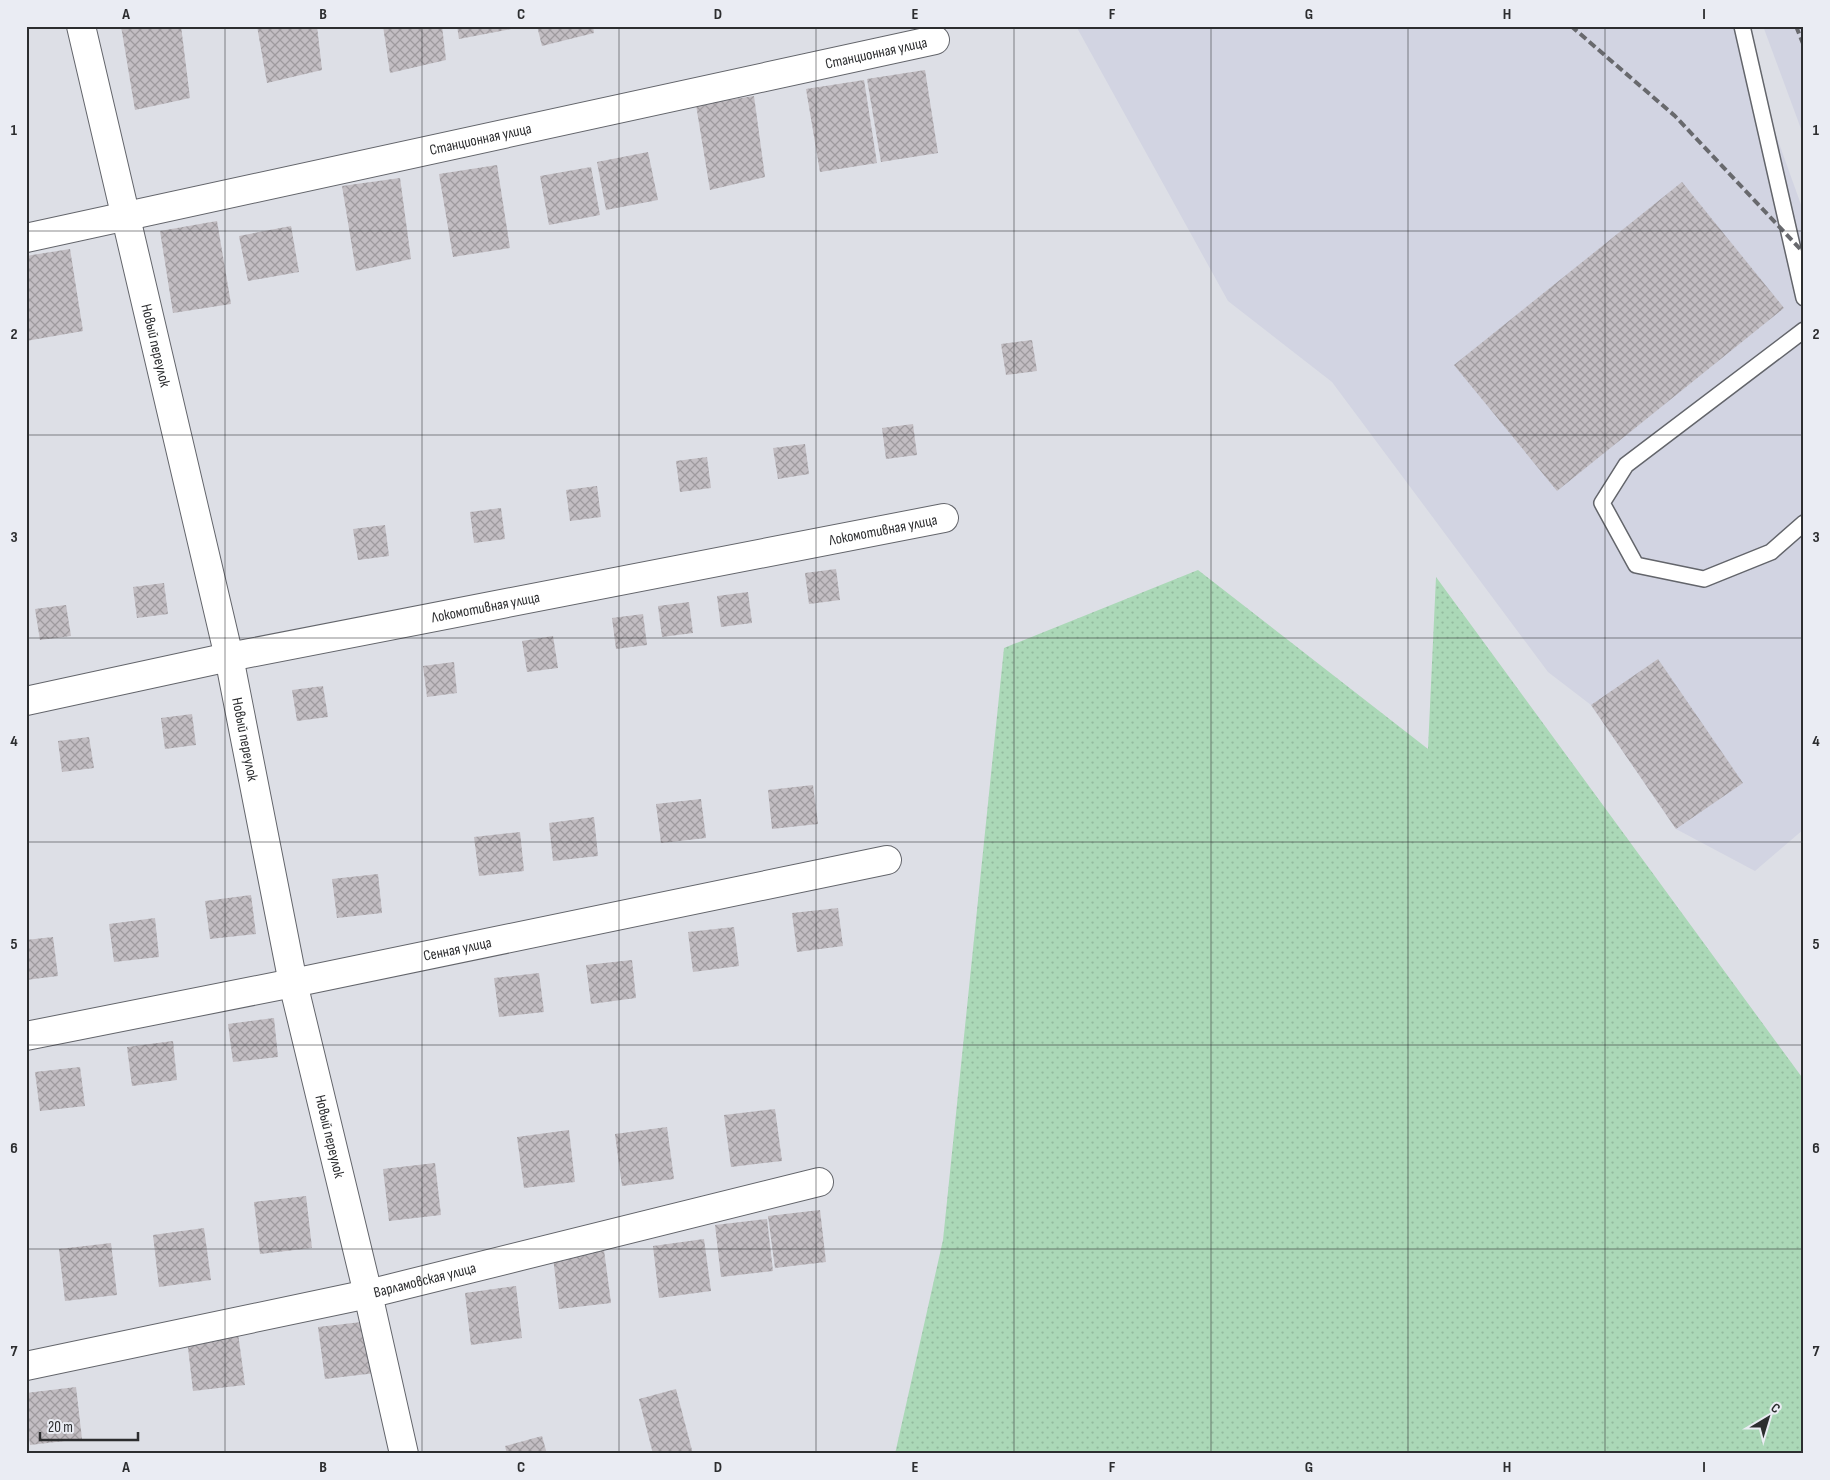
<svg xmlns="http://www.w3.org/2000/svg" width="1830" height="1480" font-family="'Sofia Sans Condensed',sans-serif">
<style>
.built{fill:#d2d4e2}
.grass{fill:url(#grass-dots)}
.building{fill:url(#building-cross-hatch)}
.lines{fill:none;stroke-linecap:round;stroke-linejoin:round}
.lane-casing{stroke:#63656b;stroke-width:18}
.street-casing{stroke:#63656b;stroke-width:30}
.lane{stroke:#fff;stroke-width:15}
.street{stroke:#fff;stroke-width:28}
.rail{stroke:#68696d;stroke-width:4;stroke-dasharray:8 4;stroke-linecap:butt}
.grid{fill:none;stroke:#2c2d2f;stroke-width:1;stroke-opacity:0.55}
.labels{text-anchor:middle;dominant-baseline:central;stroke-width:4.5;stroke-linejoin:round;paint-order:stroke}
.street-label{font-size:15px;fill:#2c2d2f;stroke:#eaecf3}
.neatline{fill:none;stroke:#2c2d2f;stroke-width:2}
.grid-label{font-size:16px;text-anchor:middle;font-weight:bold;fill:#2c2d2f}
</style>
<defs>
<pattern id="grass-dots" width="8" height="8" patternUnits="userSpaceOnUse" patternTransform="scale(1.25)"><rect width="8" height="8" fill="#abd8b7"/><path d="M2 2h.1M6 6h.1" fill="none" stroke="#93ba9e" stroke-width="1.8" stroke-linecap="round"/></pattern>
<pattern id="building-cross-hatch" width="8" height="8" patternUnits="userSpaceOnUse" patternTransform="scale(1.25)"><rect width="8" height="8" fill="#c2bdc2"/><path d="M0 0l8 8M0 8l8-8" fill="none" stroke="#9e9a9e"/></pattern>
</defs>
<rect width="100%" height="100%" fill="#dddfe6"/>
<!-- built -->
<g class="built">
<path d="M1076,26H1737L1804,213V829L1755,871L1676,829L1591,705L1548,672L1332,382L1228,301Z"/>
<path d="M1763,26H1804V137Z"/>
</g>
<!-- grass -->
<path class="grass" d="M1198,570L1428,749L1436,577L1804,1080V1454H895L943,1240L1004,648Z"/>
<!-- building -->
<g class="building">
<path d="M121,26H181L190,98L135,110Z"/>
<path d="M257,26H317L322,70L267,83Z"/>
<path d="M383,26H442L446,60L390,73Z"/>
<path d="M457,26H510L511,29L459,39Z"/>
<path d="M537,26H593L594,33L542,46Z"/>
<path d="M925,70L938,153L881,162L867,79Z"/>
<path d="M864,80L877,163L820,172L806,89Z"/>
<path d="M754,96L765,177L710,190L696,105Z"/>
<path d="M648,152L658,200L606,210L597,162Z"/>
<path d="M497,165L510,248L453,257L439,174Z"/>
<path d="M591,167L600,215L549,225L540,176Z"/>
<path d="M400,178L411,259L356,271L342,186Z"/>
<path d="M1682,182L1784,308L1557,491L1454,365Z"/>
<path d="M217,221L231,304L173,313L160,231Z"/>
<path d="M291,226L299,272L248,281L239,236Z"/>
<path d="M70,249L83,331L26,341V256Z"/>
<path d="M1032,340L1037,371L1006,375L1001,344Z"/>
<path d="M913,424L917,455L886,459L882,428Z"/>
<path d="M805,444L809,474L778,479L773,448Z"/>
<path d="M707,457L711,488L680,492L676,461Z"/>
<path d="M597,486L601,517L570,521L566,490Z"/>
<path d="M501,508L505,539L474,543L470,512Z"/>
<path d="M385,525L389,556L358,560L353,529Z"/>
<path d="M836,569L840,600L809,604L805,573Z"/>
<path d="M164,583L168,614L137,618L133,587Z"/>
<path d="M748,592L752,623L721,627L717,596Z"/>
<path d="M689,602L693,633L662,637L658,606Z"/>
<path d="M66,605L71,636L40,640L35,609Z"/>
<path d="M643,614L647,645L616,649L612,618Z"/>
<path d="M553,636L558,668L527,672L522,641Z"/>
<path d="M1658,659L1743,783L1676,829L1591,705Z"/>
<path d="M454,662L457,693L427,697L423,666Z"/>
<path d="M323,686L328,717L297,721L292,690Z"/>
<path d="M192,714L196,745L165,749L161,718Z"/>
<path d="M89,737L94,768L62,772L58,741Z"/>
<path d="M813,785L818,824L772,829L768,790Z"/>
<path d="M701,799L706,838L661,843L656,804Z"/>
<path d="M594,817L598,856L553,861L549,823Z"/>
<path d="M520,832L524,871L479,876L474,837Z"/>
<path d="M378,874L382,913L337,918L332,879Z"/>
<path d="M251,895L256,934L210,939L205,901Z"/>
<path d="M838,908L843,946L797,952L792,913Z"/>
<path d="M155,918L159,957L114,962L109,924Z"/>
<path d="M734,927L739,966L693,972L688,932Z"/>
<path d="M53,937L58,976L26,980V940Z"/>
<path d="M632,960L636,998L591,1004L586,965Z"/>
<path d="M539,973L544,1012L499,1017L494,978Z"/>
<path d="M274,1018L278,1057L233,1062L228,1024Z"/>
<path d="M173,1041L177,1080L132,1086L127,1047Z"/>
<path d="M80,1067L85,1106L40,1111L35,1072Z"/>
<path d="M775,1109L782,1161L731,1167L724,1115Z"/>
<path d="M667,1127L674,1179L622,1186L615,1134Z"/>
<path d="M569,1130L575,1182L524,1188L517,1137Z"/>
<path d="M435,1163L441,1215L389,1221L383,1169Z"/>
<path d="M306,1196L312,1248L260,1254L254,1202Z"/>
<path d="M820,1210L826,1262L775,1268L768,1216Z"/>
<path d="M767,1219L773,1271L721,1277L715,1225Z"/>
<path d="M204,1228L211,1280L159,1287L153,1235Z"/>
<path d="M704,1239L711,1291L659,1298L653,1246Z"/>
<path d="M111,1243L117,1295L65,1301L59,1249Z"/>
<path d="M604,1250L611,1303L559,1309L553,1257Z"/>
<path d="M516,1286L522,1338L471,1345L465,1293Z"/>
<path d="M370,1321L376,1373L325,1379L318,1327Z"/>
<path d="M238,1333L245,1385L193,1391L187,1339Z"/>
<path d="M76,1387L82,1439L30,1445L26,1411V1393Z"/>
<path d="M676,1389L693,1454H653L639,1399Z"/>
<path d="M542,1436L547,1454H507L505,1446Z"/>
</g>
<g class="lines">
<!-- lane casing -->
<g class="lane-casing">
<g id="lane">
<path d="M1742,26L1804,298"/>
<path d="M1804,330L1626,465L1602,503L1636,565L1704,579L1771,552L1804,523"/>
</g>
</g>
<!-- street casing -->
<g class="street-casing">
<g id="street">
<path id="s1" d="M81,26L229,657L293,983L368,1294L404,1454"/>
<path id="s2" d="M26,238L935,40"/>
<path id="s3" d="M26,701L229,657L944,518"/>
<path id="s4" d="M26,1036L293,983L887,860"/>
<path id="s5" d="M26,1366L368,1294L819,1182"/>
</g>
</g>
<!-- lane -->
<use href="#lane" class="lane"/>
<!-- street -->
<use href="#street" class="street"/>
<!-- rail -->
<g class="rail">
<path d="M1571,26L1675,116L1804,253"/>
<path d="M1796,26L1804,46"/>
</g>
</g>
<!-- grid -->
<path class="grid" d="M225,26V1454M422,26V1454M619,26V1454M816,26V1454M1014,26V1454M1211,26V1454M1408,26V1454M1605,26V1454M26,231H1804M26,435H1804M26,638H1804M26,842H1804M26,1045H1804M26,1249H1804"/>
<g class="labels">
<!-- street labels -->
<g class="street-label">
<text stroke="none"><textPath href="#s2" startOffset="870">Станционная улица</textPath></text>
<text stroke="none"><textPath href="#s2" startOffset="465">Станционная улица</textPath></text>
<text stroke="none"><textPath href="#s1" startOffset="328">Новый переулок</textPath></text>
<text stroke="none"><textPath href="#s3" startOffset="874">Локомотивная улица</textPath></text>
<text stroke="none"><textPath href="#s3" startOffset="469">Локомотивная улица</textPath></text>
<text stroke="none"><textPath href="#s1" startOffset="732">Новый переулок</textPath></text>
<text stroke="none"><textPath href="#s4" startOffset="440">Сенная улица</textPath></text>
<text stroke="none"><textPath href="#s1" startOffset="1138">Новый переулок</textPath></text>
<text stroke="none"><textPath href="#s5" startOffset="408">Варламовская улица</textPath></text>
</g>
</g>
<!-- border -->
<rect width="1830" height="1480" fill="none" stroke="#eaecf3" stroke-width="55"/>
<!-- north arrow -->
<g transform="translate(1768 1418) rotate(38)" stroke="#eaecf3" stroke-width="4" paint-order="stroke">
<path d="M0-4L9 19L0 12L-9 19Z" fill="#2c2d2f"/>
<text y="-8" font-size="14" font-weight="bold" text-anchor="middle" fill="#2c2d2f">С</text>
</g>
<!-- scale -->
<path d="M40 1432v8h98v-8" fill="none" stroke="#2c2d2f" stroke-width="2.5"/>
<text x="48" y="1432" font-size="15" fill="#2c2d2f" stroke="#eaecf3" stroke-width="4" paint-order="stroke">20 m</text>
<rect x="28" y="28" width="1774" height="1424" class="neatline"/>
<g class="grid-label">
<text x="126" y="19">A</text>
<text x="323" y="19">B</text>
<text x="521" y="19">C</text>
<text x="718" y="19">D</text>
<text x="915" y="19">E</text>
<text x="1112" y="19">F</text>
<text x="1309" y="19">G</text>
<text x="1507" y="19">H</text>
<text x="1704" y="19">I</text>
<text x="14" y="135">1</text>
<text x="1816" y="135">1</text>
<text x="14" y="339">2</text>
<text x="1816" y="339">2</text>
<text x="14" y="542">3</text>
<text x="1816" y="542">3</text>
<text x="14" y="746">4</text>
<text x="1816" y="746">4</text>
<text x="14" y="949">5</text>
<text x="1816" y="949">5</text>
<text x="14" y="1153">6</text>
<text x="1816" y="1153">6</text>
<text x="14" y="1356">7</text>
<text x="1816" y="1356">7</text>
<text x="126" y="1472">A</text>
<text x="323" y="1472">B</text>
<text x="521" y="1472">C</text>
<text x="718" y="1472">D</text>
<text x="915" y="1472">E</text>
<text x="1112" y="1472">F</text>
<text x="1309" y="1472">G</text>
<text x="1507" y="1472">H</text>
<text x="1704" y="1472">I</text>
</g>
</svg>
